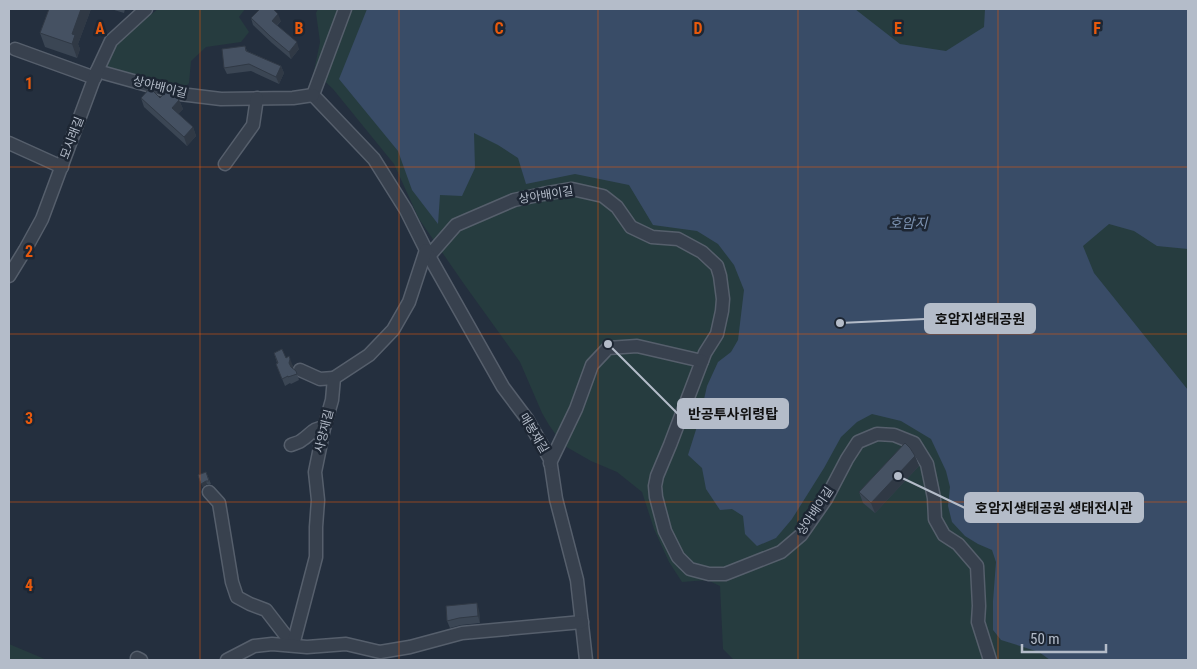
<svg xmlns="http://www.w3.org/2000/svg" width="1197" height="669" font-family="'Roboto Condensed','Noto Sans KR',sans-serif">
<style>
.green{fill:#263c3f}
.water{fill:#394c67}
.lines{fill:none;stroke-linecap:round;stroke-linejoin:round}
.minor-casing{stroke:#565f6c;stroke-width:15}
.minor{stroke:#38414e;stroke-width:12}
.wall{fill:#3b4654}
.shaded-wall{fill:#303945}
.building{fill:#455162;stroke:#303945}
.grid{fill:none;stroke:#e8590c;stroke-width:1;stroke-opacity:0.55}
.labels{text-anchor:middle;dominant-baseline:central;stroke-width:5;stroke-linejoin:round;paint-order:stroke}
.street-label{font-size:12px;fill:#b4bcc9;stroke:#1d2633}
.water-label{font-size:14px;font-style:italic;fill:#7c92b1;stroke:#1d2633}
.grid-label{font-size:16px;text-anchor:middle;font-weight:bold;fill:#e8590c;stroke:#1d2633;stroke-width:5;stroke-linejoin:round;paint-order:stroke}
.leader{fill:none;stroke:#b4bcc9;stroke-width:2}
.callout-dot{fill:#b4bcc9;stroke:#1d2633;stroke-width:2}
.callout{fill:#b4bcc9;stroke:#b4bcc9;stroke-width:2}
.callout-label{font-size:14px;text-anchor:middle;font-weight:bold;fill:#111}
</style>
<rect width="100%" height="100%" fill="#242f3e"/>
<!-- green -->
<g class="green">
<path d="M158,9H245L239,17L249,32L241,42L206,47L191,61L189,83L183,89L110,71L107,64L114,44Z"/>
<path d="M318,9H1188V660H734L723,649L720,586L707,580L682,582L669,562L654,529L642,492L617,472L591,461L563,445L549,425L542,413L520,362L464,284L419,219L394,164L333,89L314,71L320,42L316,13Z"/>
<path d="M9,644L47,660H9Z"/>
</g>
<!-- water -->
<path class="water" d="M367,9H855L900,44L946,51L984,27L985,9H1188V249L1157,246L1134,231L1109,224L1083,246L1094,273L1188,390V660H1050L1039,652L1001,640L993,630V601L996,562L992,550L978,544L965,536L952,522L948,506L950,487L946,471L931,439L901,421L872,414L857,422L841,437L824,468L792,519L776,538L757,546L745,534L743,516L732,509L720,510L706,489L702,468L688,455L700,417L707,386L718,362L731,352L738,340L744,290L734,265L718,244L697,231L653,225L629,185L575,174L526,184L518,158L498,145L474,133L475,168L462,196L440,195L438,224L412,190L398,151L339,79Z"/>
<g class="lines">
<!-- minor casing -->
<g class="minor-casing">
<g id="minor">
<path d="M345,9L313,95L374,159L406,210L429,256L456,225L514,200L543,194L572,189L603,196L617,207L631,227L652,237L678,239L702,252L717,266L720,276L723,299L722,311L717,334L705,353L670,445L657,476L655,486L656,497L665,531L678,557L690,569L709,574H725L781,552L801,535L826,499L847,459L858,442L877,434L894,435L914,443L927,464L934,498L935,519L944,535L958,544L977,566L979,606L978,622L990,660"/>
<path d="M15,49L95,78"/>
<path d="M97,71L180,94L221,99L293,98L313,95"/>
<path d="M9,143L62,167"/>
<path d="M225,164L253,125L257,98"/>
<path d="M429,256L503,387L527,419L550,459L556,499L577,580L586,660"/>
<path d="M9,276L25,250L42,219L97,71L111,41L146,9"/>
<path d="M300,370L320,379L334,378"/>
<path d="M291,445C295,443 299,443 302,440C310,435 314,427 324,428"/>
<path d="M550,463L576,409L592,365L608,348L637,346L702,361"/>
<path d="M209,492L219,503L232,582L237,597L250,604L266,610L293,645"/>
<path d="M293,645L316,557V527L318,500L315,472L324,428L332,400L334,378L369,355L393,330L409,302L426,250"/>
<path d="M137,658L141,660"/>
<path d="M227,660L254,646L272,644L307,647L346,644L380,652L410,647L462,633L582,622"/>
</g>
</g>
<!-- minor -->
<use href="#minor" class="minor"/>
</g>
<!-- wall -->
<g class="wall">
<path d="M49,9H91L78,44L80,49L77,58L45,47L40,33Z"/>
<path d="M111,9H125L124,13Z"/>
<path d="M251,18L281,21L277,26L299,49L291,59L272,43L253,25Z"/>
<path d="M245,46L247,51L281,66L284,73L279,84L251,71L227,74L224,68Z"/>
<path d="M141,98H160L179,100L183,109L178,114L193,127L196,136L187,146L144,107Z"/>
<path d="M274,353L286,358L293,366L292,369L296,371L299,380L291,384L290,383L285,386L276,364L277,363Z"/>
<path d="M915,456L919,466L875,513L863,503L859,492Z"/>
<path d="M206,472L211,484H207L203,487L198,475Z"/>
<path d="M479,610L480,623L461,625L450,628L447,621Z"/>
</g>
<!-- shaded-wall -->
<g class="shaded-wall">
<path d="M81,9H91L78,44L80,49L77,58L72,44V34Z"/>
<path d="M278,14L281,21L274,28L272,21Z"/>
<path d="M297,42L299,49L291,59L289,52Z"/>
<path d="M281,66L284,73L279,84L276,77Z"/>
<path d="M179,100L183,109L175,118L172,108Z"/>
<path d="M193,127L196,136L187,146L184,137Z"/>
<path d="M290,359L293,366L292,370L289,363Z"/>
<path d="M915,456L919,466L875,513L871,503Z"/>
<path d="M206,481L207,484L203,487L201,484Z"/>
<path d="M477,603L479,610L480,623L478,616Z"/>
</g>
<!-- building -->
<g class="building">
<path d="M49,9H81L72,34L75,35L72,44L40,33Z"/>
<path d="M260,9H273L278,14L272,21L297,42L289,52L270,36L251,18Z"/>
<path d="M245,46L246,51L281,66L276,77L249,64L224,68L222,49Z"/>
<path d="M150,88L160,98L167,90L169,91L179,100L172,108L193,127L184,137L141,98Z"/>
<path d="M282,349L286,358L289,356L290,359L289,363L291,367L296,371L297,374L288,377V376L282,379L276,364L278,363L274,353Z"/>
<path d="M905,443L910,448L915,456L871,503L859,492Z"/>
<path d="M206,472L209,481H206L201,484L198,475Z"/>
<path d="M477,603L478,616L459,618L447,621L446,606Z"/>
</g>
<!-- grid -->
<path class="grid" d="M200,9V660M399,9V660M598,9V660M798,9V660M998,9V660M9,167H1188M9,334H1188M9,502H1188"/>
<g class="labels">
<!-- street labels -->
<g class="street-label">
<text transform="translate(160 87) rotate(14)">상아배이길</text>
<text transform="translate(72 138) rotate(-69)">모시래길</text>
<text transform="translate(546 195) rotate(-9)">상아배이길</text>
<text transform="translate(324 431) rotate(-76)">사양재길</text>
<text transform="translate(534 433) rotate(59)">매봉재길</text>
<text transform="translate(815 511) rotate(-56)">상아배이길</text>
</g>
<!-- water labels -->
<g class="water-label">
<text x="908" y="223">호암지</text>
</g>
</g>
<g class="grid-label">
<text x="100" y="34">A</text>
<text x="299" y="34">B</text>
<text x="499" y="34">C</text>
<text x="698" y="34">D</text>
<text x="898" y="34">E</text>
<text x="1097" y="34">F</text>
<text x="29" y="89">1</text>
<text x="29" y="257">2</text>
<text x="29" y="424">3</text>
<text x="29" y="591">4</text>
</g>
<!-- callouts -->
<path class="leader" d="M840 323L925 319M608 344L678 414M898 476L965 508"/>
<g class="callout-dot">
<circle cx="840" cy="323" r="5"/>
<circle cx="608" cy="344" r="5"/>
<circle cx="898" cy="476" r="5"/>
</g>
<g class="callout">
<rect x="925" y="304" width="110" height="29" rx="5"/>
<rect x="678" y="399" width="110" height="29" rx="5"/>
<rect x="965" y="493" width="178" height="29" rx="5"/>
</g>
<g class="callout-label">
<text x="980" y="324">호암지생태공원</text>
<text x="733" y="419">반공투사위령탑</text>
<text x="1054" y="513">호암지생태공원 생태전시관</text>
</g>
<!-- border -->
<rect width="1197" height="669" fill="none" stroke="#b4bcc9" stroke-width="20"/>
<!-- scale -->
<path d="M1022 644v8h84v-8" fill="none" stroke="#b4bcc9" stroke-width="2.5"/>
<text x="1030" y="644" font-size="15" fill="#b4bcc9" stroke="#1d2633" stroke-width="4" paint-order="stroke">50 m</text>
</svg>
